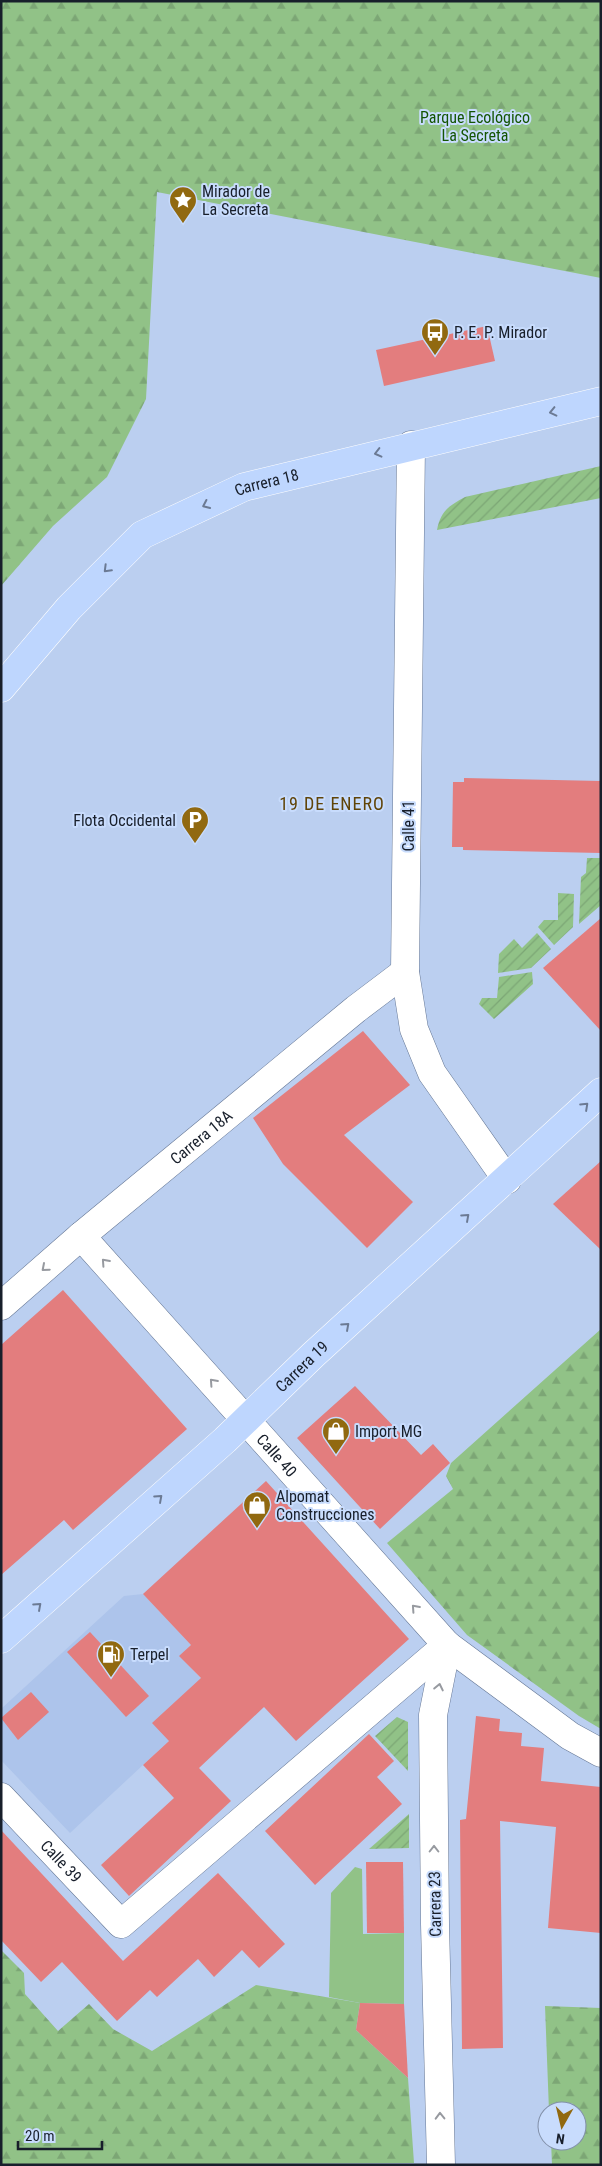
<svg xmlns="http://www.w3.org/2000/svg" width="602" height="2166" font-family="'Roboto Condensed',sans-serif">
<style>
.built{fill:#adc4eb}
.forest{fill:url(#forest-firs)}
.park{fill:#91c287}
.garden{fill:url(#garden-furrows)}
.building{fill:#e37d7e}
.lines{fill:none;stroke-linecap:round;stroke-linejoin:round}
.minor-casing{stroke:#657795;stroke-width:29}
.major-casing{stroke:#fff;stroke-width:29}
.minor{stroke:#fff;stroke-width:28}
.major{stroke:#bed6fe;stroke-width:28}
.oneway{stroke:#6b7a94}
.oneway2{stroke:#979aa0}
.labels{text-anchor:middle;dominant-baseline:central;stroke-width:4;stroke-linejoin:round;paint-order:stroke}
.park-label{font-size:16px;fill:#145503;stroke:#c8dcfd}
.poi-label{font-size:16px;fill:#181f2b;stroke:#c8dcfd;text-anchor:start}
.street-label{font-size:16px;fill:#181f2b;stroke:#c8dcfd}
.neighbourhood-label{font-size:18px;letter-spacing:1px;fill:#604408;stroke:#c8dcfd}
</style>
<defs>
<pattern id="forest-firs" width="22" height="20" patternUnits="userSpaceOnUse" patternTransform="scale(1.25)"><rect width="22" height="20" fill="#91c287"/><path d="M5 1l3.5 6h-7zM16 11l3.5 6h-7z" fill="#7ca675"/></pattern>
<pattern id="garden-furrows" width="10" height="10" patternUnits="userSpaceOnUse" patternTransform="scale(1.25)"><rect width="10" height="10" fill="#91c287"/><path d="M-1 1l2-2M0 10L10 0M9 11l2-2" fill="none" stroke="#7ca675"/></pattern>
</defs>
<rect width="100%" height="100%" fill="#bbcff0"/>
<!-- built -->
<path class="built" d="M143,1594L191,1645L180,1656L217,1696L70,1833L1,1760V1709L124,1596Z"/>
<!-- forest -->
<g class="forest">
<path d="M1,1H601V278L157,192L146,399L107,477L53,526L1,586Z"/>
<path d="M601,1329V1729L579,1716L467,1635L387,1543L453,1489L446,1476L451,1463Z"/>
<path d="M1,1950L24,1973L25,1994L58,2031L89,2004L113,2029L152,2051L256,1985L360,2003L356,2030L408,2078L414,2163L1,2165Z"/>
<path d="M545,2006L601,2008V2165H552L551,2141H577V2111H549Z"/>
</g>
<!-- park -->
<path class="park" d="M355,1867L362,1869L363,1934L404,1933V2004L360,2003L329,1997L331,1893Z"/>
<!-- garden -->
<g class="garden">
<path d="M601,466V498L437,530C441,510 449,506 465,497Z"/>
<path d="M587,858H601V905L579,924L581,877L586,873Z"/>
<path d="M558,893L574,894L573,927L554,945L538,927L544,920H558Z"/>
<path d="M537,933L551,949L531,968L498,973L499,954L514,939L522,948Z"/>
<path d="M532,972L533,984L494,1019L479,1004L482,998H497L499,977Z"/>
<path d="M397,1717L408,1722V1771L375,1736Z"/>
<path d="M409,1814V1848L369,1849Z"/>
</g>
<!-- building -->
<g class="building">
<path d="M487,326L495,361L384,386L376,350Z"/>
<path d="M464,778L601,781V853L463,850V847H452L453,782H464Z"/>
<path d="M601,918V1031L543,968Z"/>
<path d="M363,1031L410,1085L344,1135L413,1202L367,1248L283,1164L253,1118Z"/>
<path d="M601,1161V1250L553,1204Z"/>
<path d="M63,1290L187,1429L73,1530L64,1520L1,1575V1345Z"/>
<path d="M355,1386L421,1455L433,1444L450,1463L380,1529L297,1438Z"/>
<path d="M266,1481L409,1639L296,1741L264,1707L199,1768L231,1801L129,1896L101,1865L174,1798L143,1765L169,1741L152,1723L201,1678L179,1656L191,1645L143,1594Z"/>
<path d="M90,1632L149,1696L126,1717L67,1652Z"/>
<path d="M31,1692L49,1712L18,1740L1,1718Z"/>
<path d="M476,1716L500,1719L499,1731L522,1733L521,1746L544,1748L541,1781L601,1787V1933L548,1928L556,1827L500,1821L503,2048L462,2049L460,1820L466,1819Z"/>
<path d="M369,1734L394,1761L377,1777L402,1804L315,1885L265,1831Z"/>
<path d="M1,1830L123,1961L218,1873L285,1944L259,1968L242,1950L214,1977L198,1959L157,1997L150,1990L117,2021L62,1962L41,1982L1,1940Z"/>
<path d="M366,1862H403L404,1933H367Z"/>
<path d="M360,2003L404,2004L408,2078L356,2030Z"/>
</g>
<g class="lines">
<!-- minor casing -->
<g class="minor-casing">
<g id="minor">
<path d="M411,445L405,972L414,1029L432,1073L507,1180"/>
<path id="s1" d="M81,1236L447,1645L570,1736L601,1753"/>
<path id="s2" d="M1,1306L81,1236L356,1009L405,972"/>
<path id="s3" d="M1,1797L121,1924L447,1645"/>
<path d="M441,2165L435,1924L433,1715L447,1645"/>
</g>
</g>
<!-- major casing -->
<g class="major-casing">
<g id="major">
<path id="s4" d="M1,688L69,608L142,535L244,487L601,401"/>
<path id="s5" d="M1,1639L225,1440L313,1355L601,1092"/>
</g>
</g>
<!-- minor -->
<use href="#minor" class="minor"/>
<!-- major -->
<use href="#major" class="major"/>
</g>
<!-- one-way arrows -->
<defs><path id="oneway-chevron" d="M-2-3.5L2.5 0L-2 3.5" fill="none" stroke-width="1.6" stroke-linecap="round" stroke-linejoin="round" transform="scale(1.25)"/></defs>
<g class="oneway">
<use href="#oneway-chevron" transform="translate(553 412) rotate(167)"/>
<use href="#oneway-chevron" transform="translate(378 453) rotate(166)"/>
<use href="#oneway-chevron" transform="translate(206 505) rotate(155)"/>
<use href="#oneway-chevron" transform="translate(107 569) rotate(135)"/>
<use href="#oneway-chevron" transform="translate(585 1106) rotate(-43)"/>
<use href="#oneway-chevron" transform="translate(466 1217) rotate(-42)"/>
<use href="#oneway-chevron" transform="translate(346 1326) rotate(-42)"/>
<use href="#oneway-chevron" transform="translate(159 1498) rotate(-42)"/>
<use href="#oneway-chevron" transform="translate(38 1606) rotate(-42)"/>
</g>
<g class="oneway2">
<use href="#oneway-chevron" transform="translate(105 1262) rotate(-132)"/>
<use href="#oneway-chevron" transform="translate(45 1268) rotate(139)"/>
<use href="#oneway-chevron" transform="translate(213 1382) rotate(-132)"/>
<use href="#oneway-chevron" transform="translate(415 1608) rotate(-132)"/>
<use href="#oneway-chevron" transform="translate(439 1687) rotate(-78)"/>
<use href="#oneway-chevron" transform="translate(434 1849) rotate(-90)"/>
<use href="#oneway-chevron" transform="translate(440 2116) rotate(-91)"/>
</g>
<!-- icons -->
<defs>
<g id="sight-pin" transform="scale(1.4375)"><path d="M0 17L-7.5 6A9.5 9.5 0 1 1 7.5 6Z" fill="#916910" stroke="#c8dcfd"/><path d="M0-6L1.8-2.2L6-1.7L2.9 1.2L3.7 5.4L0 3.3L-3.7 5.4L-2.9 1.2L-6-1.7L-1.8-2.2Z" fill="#fff"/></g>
<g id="bus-pin" transform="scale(1.4375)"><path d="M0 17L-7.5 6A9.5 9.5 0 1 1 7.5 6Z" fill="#916910" stroke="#c8dcfd"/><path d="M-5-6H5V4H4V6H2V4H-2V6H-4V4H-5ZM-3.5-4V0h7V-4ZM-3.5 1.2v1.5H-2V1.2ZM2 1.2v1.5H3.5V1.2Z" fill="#fff"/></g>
<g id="parking-pin" transform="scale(1.4375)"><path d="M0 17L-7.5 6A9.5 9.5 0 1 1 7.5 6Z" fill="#916910" stroke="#c8dcfd"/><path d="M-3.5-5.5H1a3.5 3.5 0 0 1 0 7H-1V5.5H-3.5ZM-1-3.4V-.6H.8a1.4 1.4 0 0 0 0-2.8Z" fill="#fff"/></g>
<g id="shop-pin" transform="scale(1.4375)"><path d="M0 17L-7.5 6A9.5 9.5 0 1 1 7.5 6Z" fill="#916910" stroke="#c8dcfd"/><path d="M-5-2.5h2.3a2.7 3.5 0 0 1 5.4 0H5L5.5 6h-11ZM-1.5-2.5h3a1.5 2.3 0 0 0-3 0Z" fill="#fff"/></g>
<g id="fuel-pin" transform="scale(1.4375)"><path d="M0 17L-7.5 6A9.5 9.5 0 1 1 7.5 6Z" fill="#916910" stroke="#c8dcfd"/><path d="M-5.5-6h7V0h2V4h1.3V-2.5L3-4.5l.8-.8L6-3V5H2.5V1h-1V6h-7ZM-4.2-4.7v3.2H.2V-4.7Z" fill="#fff"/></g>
</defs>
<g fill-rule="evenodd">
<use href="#sight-pin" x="183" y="200"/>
<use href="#bus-pin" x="435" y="332"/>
<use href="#parking-pin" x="195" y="820"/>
<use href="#shop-pin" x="336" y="1431"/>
<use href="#shop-pin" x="257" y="1505"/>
<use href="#fuel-pin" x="111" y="1654"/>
</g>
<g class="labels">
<!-- park labels -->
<g class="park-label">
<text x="475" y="117">Parque Ecológico<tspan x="475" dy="18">La Secreta</tspan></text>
</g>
<!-- poi labels -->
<g class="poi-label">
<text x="202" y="191">Mirador de<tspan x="202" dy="18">La Secreta</tspan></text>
<text x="454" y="332">P. E. P. Mirador</text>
<text x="176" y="820" text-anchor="end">Flota Occidental</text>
<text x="355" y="1431">Import MG</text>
<text x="276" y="1496">Alpomat<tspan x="276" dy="18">Construcciones</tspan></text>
<text x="130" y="1654">Terpel</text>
</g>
<!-- street labels -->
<g class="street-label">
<text stroke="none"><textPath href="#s4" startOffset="344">Carrera 18</textPath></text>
<text transform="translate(408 826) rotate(-90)">Calle 41</text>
<text stroke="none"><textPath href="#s2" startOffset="262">Carrera 18A</textPath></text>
<text stroke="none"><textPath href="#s5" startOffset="406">Carrera 19</textPath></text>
<text stroke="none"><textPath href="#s1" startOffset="294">Calle 40</textPath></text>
<text stroke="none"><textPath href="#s3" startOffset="88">Calle 39</textPath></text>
<text transform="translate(435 1904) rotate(-91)">Carrera 23</text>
</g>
<!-- neighbourhood labels -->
<g class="neighbourhood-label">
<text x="332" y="803">19 DE ENERO</text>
</g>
</g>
<!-- border -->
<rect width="602" height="2166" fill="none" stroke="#181f2b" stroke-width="5"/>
<!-- north arrow -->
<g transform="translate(562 2126) rotate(188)"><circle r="24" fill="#c8dcfd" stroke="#8290a9"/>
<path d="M0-4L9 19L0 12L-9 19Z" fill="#916910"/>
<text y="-8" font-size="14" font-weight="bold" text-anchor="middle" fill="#181f2b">N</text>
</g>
<!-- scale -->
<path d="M18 2141v8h84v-8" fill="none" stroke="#181f2b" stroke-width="2.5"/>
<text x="25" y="2141" font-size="15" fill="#181f2b" stroke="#c8dcfd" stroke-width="4" paint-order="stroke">20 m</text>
</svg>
